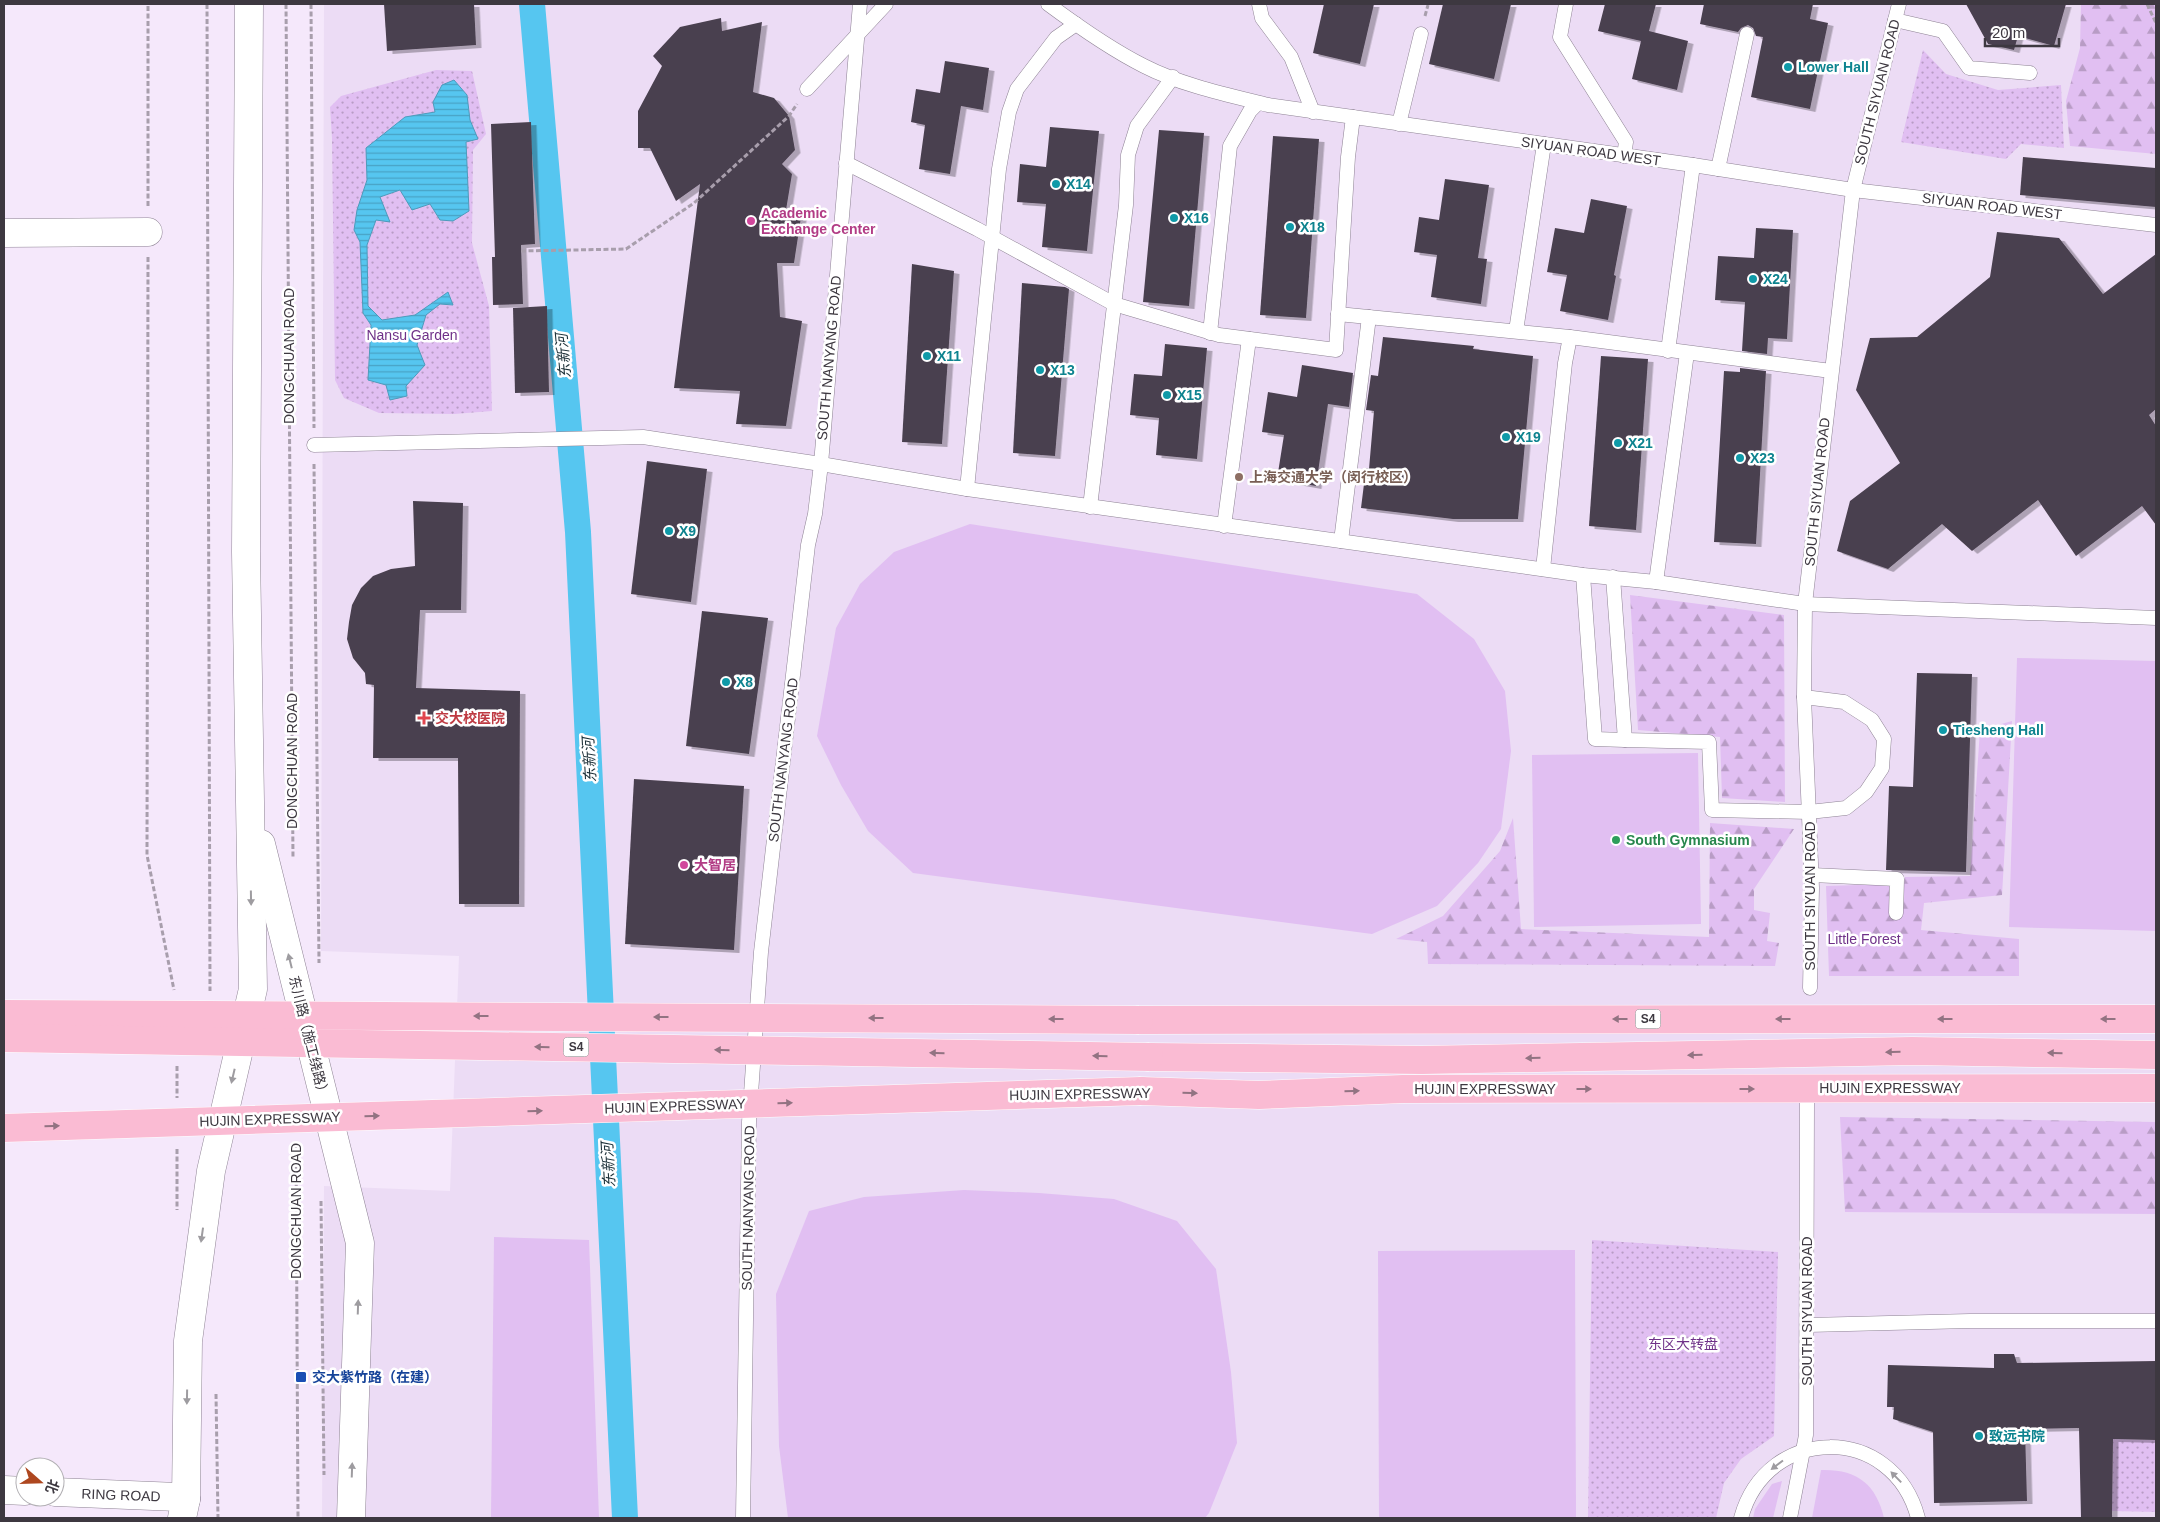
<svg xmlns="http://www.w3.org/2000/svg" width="2160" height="1522" font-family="Helvetica,'Noto Sans SC',sans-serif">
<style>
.built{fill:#ecdcf5}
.grass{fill:#e1bff2}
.forest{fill:url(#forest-firs)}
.park{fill:url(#park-dots)}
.water{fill:url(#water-rules);stroke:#4e9bbb}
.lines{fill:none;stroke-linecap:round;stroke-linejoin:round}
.canal{stroke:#56c6f0;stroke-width:26}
.building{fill:#4a404f;filter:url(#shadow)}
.lane-casing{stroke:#8e8394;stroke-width:15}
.street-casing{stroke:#8e8394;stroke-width:29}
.secondary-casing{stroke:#8e8394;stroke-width:29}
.highway-casing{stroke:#fff;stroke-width:29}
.path{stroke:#a89eac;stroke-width:3;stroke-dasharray:5 2.5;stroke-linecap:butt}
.lane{stroke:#fff;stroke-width:14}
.street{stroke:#fff;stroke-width:28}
.secondary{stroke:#fff;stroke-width:28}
.highway{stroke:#fabbd3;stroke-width:28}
.highway-bridge-casing{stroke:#fff;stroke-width:29;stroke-linecap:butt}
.highway-bridge{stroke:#fabbd3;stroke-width:28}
.oneway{fill:#9e9ca0}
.oneway2{fill:#927382}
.culture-dot{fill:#0f9aa8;stroke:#fff;stroke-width:2}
.hotel-dot{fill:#d1479c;stroke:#fff;stroke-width:2}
.education-dot{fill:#8d6e63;stroke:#fff;stroke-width:2}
.health-dot{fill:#e0444e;stroke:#fff;stroke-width:2}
.leisure-dot{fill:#2e9e5b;stroke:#fff;stroke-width:2}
.transit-dot{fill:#1a4fb4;stroke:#fff;stroke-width:2}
.labels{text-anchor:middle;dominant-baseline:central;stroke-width:5;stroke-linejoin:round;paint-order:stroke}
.shield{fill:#fff;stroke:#777479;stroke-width:1}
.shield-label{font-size:12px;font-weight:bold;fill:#3d3840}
.culture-label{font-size:14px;font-weight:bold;fill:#0d838f;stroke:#fff;text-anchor:start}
.street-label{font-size:14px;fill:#3d3840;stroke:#fff}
.hotel-label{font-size:14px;font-weight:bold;fill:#b23c85;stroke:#fff;text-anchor:start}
.park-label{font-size:14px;fill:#6f3188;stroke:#fff}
.education-label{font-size:14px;font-weight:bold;fill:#785e54;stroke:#fff;text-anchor:start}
.health-label{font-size:14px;font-weight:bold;fill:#be3a42;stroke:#fff;text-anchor:start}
.leisure-label{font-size:14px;font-weight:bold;fill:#27864d;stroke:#fff;text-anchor:start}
.transit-label{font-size:14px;font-weight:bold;fill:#164399;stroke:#fff;text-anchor:start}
.water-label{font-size:15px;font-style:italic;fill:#1a2e36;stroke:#fff}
</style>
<defs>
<pattern id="forest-firs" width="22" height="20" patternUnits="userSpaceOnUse" patternTransform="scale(1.25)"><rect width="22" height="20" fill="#e1bff2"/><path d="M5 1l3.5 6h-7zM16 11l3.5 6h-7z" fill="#b89cc5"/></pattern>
<pattern id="park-dots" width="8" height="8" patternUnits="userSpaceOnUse" patternTransform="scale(1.25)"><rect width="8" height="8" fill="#e1bff2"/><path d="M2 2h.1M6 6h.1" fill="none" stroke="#b89cc5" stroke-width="1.8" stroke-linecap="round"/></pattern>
<pattern id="water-rules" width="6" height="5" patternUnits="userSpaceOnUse" patternTransform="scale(1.25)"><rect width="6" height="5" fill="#56c6f0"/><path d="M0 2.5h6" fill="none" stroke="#48a2c4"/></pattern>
<filter id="shadow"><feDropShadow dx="5.5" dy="3" stdDeviation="0" flood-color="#0004"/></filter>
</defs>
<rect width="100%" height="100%" fill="#f5e8fb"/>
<!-- built -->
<path class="built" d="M324,4H2156V1518H322L324,1186L450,1191L459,956L321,951Z"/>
<!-- grass -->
<g class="grass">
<path d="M970,524L1417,594L1474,639L1505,691L1511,751L1501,829L1478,863L1437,906L1372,934L913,873L868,831L841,785L817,736L836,628L860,584L894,552Z"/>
<path d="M2017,658L2156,661V931L2009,927Z"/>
<path d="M1698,753L1701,924L1534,927L1532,755Z"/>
<path d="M964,1190L1039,1193L1114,1199L1177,1221L1216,1269L1231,1372L1237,1443L1209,1513L1205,1518H788L779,1446L776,1294L809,1211L864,1197Z"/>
<path d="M494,1237L589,1240L599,1518H491Z"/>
<path d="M1575,1250L1576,1518H1379L1378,1251Z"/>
<path d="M1821,1470C1857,1469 1876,1484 1884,1518H1812Z"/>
<path d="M1782,1481L1773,1518H1753L1755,1509L1772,1484Z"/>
</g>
<!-- forest -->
<g class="forest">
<path d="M2081,4H2156V154L2070,146L2066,101L2080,48Z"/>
<path d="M1630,595L1784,615L1785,802L1722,798L1720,737L1638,730Z"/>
<path d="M2012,721L2002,895L1924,903L1921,930L2019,939V976H1829L1826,886L1891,884L1893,917L1900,919L1905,877L1970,876L1980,730Z"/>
<path d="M1513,818L1521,929L1709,937L1710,823L1794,829L1754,889V910L1770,913L1767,941L1779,943L1775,966L1428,964L1427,942L1396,939L1443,916L1500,851Z"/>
<path d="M1840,1117L2156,1122V1214L1845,1212Z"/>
</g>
<!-- park -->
<g class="park">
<path d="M1923,50L1946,74L1998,90L2061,85L2064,148L2021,144L2006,159L1901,142Z"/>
<path d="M436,70L472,71L486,134L473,150L472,243L489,306L492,411L454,414L379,413L344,398L335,380L332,138L330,107L341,96Z"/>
<path d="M1592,1240L1778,1252L1774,1436L1741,1459L1724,1483L1716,1518H1588Z"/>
<path d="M2113,1439L2156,1440V1512L2112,1511Z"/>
</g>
<!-- water -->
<path class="water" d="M454,80L467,95L470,120L478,139L466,142L469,211L453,221L440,220L430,204L412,210L400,190L380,197L390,222L376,220L367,245L368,306L382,320L415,315L448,292L453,305L440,304L426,315L417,345L425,365L406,386L407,396L390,400L386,385L368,380L371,325L363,313L360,242L354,230L357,210L367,180L366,148L405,117L435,112L433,102L442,85Z"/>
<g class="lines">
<!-- canal -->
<path class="canal" d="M532,4L578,532L625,1518"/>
</g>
<!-- building -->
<g class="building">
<path d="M384,4H474L476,45L387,51Z"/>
<path d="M1324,4H1374L1360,64L1313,53Z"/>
<path d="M1443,4H1511L1494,79L1429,64Z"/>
<path d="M1605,4H1656L1649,31L1688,41L1677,90L1632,79L1641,41L1598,31Z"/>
<path d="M1704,4H1813L1810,19L1828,23L1810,109L1751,97L1763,37L1756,36L1753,28L1748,25L1741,28L1738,32L1700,24Z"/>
<path d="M1966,4H2066L2054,46L2018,36L2014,50L1988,44Z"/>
<path d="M721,18L722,31L762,22L753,92L774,98L789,116L795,150L782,164L792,174L786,210L802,211L794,263H777L780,317L802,321L786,426L736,424L740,391L674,388L700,184L676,201L650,148H638V111L662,66L653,56L680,27Z"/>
<path d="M945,61L989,68L983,110L961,106L950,174L919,169L925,125L911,122L916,89L940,93Z"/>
<path d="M531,122L535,244L521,245L523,304L493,305L492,257H495L491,124Z"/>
<path d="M1050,127L1099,131L1087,251L1042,247L1046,204L1017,202L1020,164L1046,167Z"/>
<path d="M1159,130L1204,133L1189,306L1143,302Z"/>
<path d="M1273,136L1319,139L1306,318L1260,315Z"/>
<path d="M2023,157L2156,168V207L2020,195Z"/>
<path d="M1445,179L1489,185L1478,258L1487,259L1481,304L1431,297L1437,255L1414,252L1419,217L1439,220Z"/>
<path d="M1591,199L1627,206L1614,275L1616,276L1608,320L1560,311L1567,275L1547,272L1555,228L1584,233Z"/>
<path d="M1756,228L1793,230L1787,339L1768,338L1767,354L1742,351L1745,302L1715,300L1718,256L1754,258Z"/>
<path d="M1997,232L2059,238L2103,294L2156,254V409L2149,415L2156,426V525L2142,506L2076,556L2038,500L1972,551L1942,524L1888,569L1837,551L1850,501L1900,463L1856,390L1870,338L1917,337L1990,277Z"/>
<path d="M912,264L954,271L942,444L902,442Z"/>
<path d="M1022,283L1065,287L1069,289L1055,456L1013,453Z"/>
<path d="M547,306L549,392L515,393L513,308Z"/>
<path d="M1383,337L1474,346L1473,349L1533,356L1518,519H1453L1361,508L1366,468L1369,469L1374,411L1366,410L1371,375L1378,376Z"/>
<path d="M1165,344L1207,348L1197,459L1156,455L1159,418L1130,415L1134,374L1162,376Z"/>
<path d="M1601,356L1648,359L1636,530L1589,526Z"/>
<path d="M1302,365L1353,373L1349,407L1328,404L1316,486L1277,479L1284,435L1262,432L1268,392L1297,397Z"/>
<path d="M1740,368L1766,371L1756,544L1714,542L1724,371L1740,372Z"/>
<path d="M647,461L707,469L691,602L631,594Z"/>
<path d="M413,501L463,503L461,610H420L416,688L520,691L519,904H459L458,758H373L374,685L366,684L365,673L353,658L347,639L349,622L352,605L361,588L373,576L391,569L415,566Z"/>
<path d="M702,611L768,618L749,754L686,746Z"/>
<path d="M1917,673L1972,674L1966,872L1886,870L1889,786L1913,787Z"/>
<path d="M634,779L744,786L734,950L625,944Z"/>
<path d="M1994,1354H2014L2017,1363L2156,1361V1440L2113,1439L2112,1518H2081L2079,1428L2025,1429L2027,1501L1934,1503L1933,1432L1893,1419L1894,1407H1887L1888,1365L1994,1368Z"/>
</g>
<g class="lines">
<!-- lane casing -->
<g class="lane-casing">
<g id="lane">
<path d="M1048,4C1079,27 1110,49 1144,66C1181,85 1228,95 1268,105L1693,165L1853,190L2156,225"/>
<path d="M1259,4L1262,18L1291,57L1313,112"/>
<path d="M1566,4L1560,37L1626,142L1624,156"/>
<path d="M1895,20L1943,31L1969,68L2030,73"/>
<path d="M807,89L886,4"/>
<path d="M1399,124L1421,34"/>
<path d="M846,163L977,229L1114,304L1219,335L1336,350L1348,157L1353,117"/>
<path d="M1718,169L1747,34"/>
<path d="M1338,314L1570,337L1831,371"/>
<path d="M1516,331L1544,144"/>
<path d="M1210,333L1230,146L1250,111L1258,103"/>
<path d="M1668,351L1693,165"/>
<path d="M314,445L643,437L821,464L967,489L1583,575L1656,582L1805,604L2156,618"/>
<path d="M967,489L999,169L1009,112L1017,89L1056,38L1076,24"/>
<path d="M1090,507L1126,205L1128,155L1137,126L1173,77"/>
<path d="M1224,526L1249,339"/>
<path d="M1341,541L1369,317"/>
<path d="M1543,569L1565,363L1570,337"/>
<path d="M1583,575L1595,739L1625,740L1613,577"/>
<path d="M1656,582L1687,353"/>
<path d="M1625,740L1709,742L1712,810L1809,812L1846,808L1866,792L1882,768L1884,739L1872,720L1844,702L1804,697"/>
<path d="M1812,875L1897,879L1896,913"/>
<path d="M1810,988L1812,888L1804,697L1805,604L1853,190L1899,4"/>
<path d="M1808,1325L1970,1321H2156"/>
<path d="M743,1518L749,1122L761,952L808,545L815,514L821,464L860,4"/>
<path d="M1741,1518C1767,1424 1893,1423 1918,1518"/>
<path d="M1790,1518L1806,1435L1807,1102"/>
</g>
</g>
<!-- street casing -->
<g class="street-casing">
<path id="street" d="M4,233L148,232"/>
</g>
<!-- secondary casing -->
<g class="secondary-casing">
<g id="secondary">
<path d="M261,844L360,1243L351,1518"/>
<path d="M4,1490L25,1491"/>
<path d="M55,1492L178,1497L186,1499"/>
<path d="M182,1518L186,1499L188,1341L211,1171L253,989L246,552L249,4"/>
</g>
</g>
<!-- highway casing -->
<g class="highway-casing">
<g id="highway">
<path d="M1139,1020L2156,1019"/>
<path d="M1149,1057L1422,1060L1912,1051L2156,1055"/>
<path d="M1141,1091L1259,1095L1403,1089L2156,1088"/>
</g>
</g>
<!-- path -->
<g class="path">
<path d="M207,4L210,991"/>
<path d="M286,4L293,858"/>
<path d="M311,4L314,428"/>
<path d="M2147,4L2156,23"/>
<path d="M1425,16L1428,5"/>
<path d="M148,206V4"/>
<path d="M521,251L626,249L694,203L789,116L797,104"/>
<path d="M148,257L147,855L174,990"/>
<path d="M314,464L319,963"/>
<path d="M177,1066V1098"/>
<path d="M296,1144L298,1518"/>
<path d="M177,1149V1210"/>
<path d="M321,1201L324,1475"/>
<path d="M216,1394L218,1518"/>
</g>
<!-- lane -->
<use href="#lane" class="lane"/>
<!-- street -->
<use href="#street" class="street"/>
<!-- secondary -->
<use href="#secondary" class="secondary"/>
<!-- highway -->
<use href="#highway" class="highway"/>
<!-- highway-bridge casing -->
<g class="highway-bridge-casing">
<g id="highway-bridge">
<path d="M4,1014L1139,1020"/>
<path d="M4,1038L1149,1057"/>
<path d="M4,1128L1141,1091"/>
</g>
</g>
<!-- highway-bridge -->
<use href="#highway-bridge" class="highway-bridge"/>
</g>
<!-- one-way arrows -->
<defs><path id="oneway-solid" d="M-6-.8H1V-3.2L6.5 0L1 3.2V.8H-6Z" transform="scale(1.25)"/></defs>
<g class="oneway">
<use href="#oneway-solid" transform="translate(251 898) rotate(89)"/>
<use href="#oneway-solid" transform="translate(290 961) rotate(-104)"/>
<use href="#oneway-solid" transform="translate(233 1076) rotate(103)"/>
<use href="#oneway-solid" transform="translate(202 1235) rotate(98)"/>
<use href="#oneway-solid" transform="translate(358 1307) rotate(-88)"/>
<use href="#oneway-solid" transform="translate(187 1397) rotate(91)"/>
<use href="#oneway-solid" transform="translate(1777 1465) rotate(143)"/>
<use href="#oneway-solid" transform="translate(352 1470) rotate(-88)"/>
<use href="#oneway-solid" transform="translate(1896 1477) rotate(-134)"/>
</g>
<g class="oneway2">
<use href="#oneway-solid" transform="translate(481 1016) rotate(-180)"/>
<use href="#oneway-solid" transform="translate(661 1017) rotate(-180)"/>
<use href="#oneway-solid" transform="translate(876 1018) rotate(-180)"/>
<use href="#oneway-solid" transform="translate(1056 1019) rotate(-180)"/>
<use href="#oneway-solid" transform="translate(1620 1019) rotate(180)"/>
<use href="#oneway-solid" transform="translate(1783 1019) rotate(180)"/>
<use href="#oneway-solid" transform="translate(1945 1019) rotate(180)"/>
<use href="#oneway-solid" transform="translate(2108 1019) rotate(180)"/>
<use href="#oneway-solid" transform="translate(542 1047) rotate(-179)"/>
<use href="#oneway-solid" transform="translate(722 1050) rotate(-179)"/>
<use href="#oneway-solid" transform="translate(1893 1052) rotate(179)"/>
<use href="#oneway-solid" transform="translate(937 1053) rotate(-179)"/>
<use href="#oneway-solid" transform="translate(2055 1053) rotate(-179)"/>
<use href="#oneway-solid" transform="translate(1695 1055) rotate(179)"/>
<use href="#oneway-solid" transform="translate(1100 1056) rotate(-179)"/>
<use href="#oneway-solid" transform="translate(1533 1058) rotate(179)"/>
<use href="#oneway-solid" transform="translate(1584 1089)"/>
<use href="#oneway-solid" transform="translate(1747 1089)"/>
<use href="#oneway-solid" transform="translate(1352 1091) rotate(-2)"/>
<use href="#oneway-solid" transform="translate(1190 1093) rotate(2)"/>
<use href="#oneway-solid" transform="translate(785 1103) rotate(-2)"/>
<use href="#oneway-solid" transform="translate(535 1111) rotate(-2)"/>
<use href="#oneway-solid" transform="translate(372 1116) rotate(-2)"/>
<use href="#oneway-solid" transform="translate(52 1126) rotate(-2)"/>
</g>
<!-- markers -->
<g class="culture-dot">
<circle cx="1788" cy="67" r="5"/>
<circle cx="1056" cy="184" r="5"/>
<circle cx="1174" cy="218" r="5"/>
<circle cx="1290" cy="227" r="5"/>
<circle cx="1753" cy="279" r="5"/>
<circle cx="927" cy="356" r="5"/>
<circle cx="1040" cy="370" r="5"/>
<circle cx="1167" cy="395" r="5"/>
<circle cx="1506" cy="437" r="5"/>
<circle cx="1618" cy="443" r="5"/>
<circle cx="1740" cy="458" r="5"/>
<circle cx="669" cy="531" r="5"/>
<circle cx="726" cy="682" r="5"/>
<circle cx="1943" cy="730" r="5"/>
<circle cx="1979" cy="1436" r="5"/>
</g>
<g class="hotel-dot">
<circle cx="751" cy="221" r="5"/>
<circle cx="684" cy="865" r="5"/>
</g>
<circle class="education-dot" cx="1239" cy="477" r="5"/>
<path class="health-dot" d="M421.5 710.5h5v5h5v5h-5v5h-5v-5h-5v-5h5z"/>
<circle class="leisure-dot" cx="1616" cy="840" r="5"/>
<rect class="transit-dot" x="295" y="1371" width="12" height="12" rx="2.5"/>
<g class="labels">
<!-- shield labels -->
<g class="shield">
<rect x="1635.5" y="1009.5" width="25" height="19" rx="4"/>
<rect x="563.5" y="1037.5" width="25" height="19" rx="4"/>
</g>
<g class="shield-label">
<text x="1648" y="1019">S4</text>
<text x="576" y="1047">S4</text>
</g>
<!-- culture labels -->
<g class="culture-label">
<text x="1798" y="67">Lower Hall</text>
<text x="1066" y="184">X14</text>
<text x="1184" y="218">X16</text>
<text x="1300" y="227">X18</text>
<text x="1763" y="279">X24</text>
<text x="937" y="356">X11</text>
<text x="1050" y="370">X13</text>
<text x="1177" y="395">X15</text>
<text x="1516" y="437">X19</text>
<text x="1628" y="443">X21</text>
<text x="1750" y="458">X23</text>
<text x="679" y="531">X9</text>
<text x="736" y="682">X8</text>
<text x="1953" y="730">Tiesheng Hall</text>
<text x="1989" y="1436">致远书院</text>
</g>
<!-- street labels -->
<g class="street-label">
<text transform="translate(1877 92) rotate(-76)">SOUTH SIYUAN ROAD</text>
<text transform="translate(1591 151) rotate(8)">SIYUAN ROAD WEST</text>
<text transform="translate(1992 206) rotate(7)">SIYUAN ROAD WEST</text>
<text transform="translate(289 356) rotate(-90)">DONGCHUAN ROAD</text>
<text transform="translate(829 358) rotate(-85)">SOUTH NANYANG ROAD</text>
<text transform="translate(1817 492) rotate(-84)">SOUTH SIYUAN ROAD</text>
<text transform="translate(783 760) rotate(-83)">SOUTH NANYANG ROAD</text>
<text transform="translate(292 761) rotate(-90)">DONGCHUAN ROAD</text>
<text transform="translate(1810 896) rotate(-90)">SOUTH SIYUAN ROAD</text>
<text transform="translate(309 1037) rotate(76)">东川路（施工绕路）</text>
<text x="1890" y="1088">HUJIN EXPRESSWAY</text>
<text x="1485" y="1089">HUJIN EXPRESSWAY</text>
<text transform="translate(1080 1094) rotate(-1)">HUJIN EXPRESSWAY</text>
<text transform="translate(675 1106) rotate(-2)">HUJIN EXPRESSWAY</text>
<text transform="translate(270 1119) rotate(-2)">HUJIN EXPRESSWAY</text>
<text transform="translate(748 1208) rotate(-89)">SOUTH NANYANG ROAD</text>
<text transform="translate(296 1211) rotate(-90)">DONGCHUAN ROAD</text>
<text transform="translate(1807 1311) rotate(-90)">SOUTH SIYUAN ROAD</text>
<text transform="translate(121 1495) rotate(2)">RING ROAD</text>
</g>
<!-- hotel labels -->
<g class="hotel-label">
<text x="761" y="213">Academic<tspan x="761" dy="16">Exchange Center</tspan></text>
<text x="694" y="865">大智居</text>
</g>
<!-- park labels -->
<g class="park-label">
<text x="412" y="335">Nansu Garden</text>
<text x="1864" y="939">Little Forest</text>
<text x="1683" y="1344">东区大转盘</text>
</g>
<!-- education labels -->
<g class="education-label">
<text x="1249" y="477">上海交通大学（闵行校区）</text>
</g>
<!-- health labels -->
<g class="health-label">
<text x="435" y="718">交大校医院</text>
</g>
<!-- leisure labels -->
<g class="leisure-label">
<text x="1626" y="840">South Gymnasium</text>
</g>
<!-- transit labels -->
<g class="transit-label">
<text x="312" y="1377">交大紫竹路（在建）</text>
</g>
<!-- water labels -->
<g class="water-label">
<text transform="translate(563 356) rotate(-95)">东新河</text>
<text transform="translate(589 760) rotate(-93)">东新河</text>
<text transform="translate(608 1165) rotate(-93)">东新河</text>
</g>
</g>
<!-- border -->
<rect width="2160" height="1522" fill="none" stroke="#3d3840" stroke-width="10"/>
<!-- north arrow -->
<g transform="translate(40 1482) rotate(110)"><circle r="24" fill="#ffffff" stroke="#b1afb3"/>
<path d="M0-4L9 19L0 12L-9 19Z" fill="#ae471f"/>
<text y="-8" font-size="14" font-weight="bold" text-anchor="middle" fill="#3d3840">北</text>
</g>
<!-- scale -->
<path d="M1985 38v8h74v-8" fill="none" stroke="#3d3840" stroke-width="2.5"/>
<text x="1992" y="38" font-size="15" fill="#3d3840" stroke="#ffffff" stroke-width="4" paint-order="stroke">20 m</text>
</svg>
